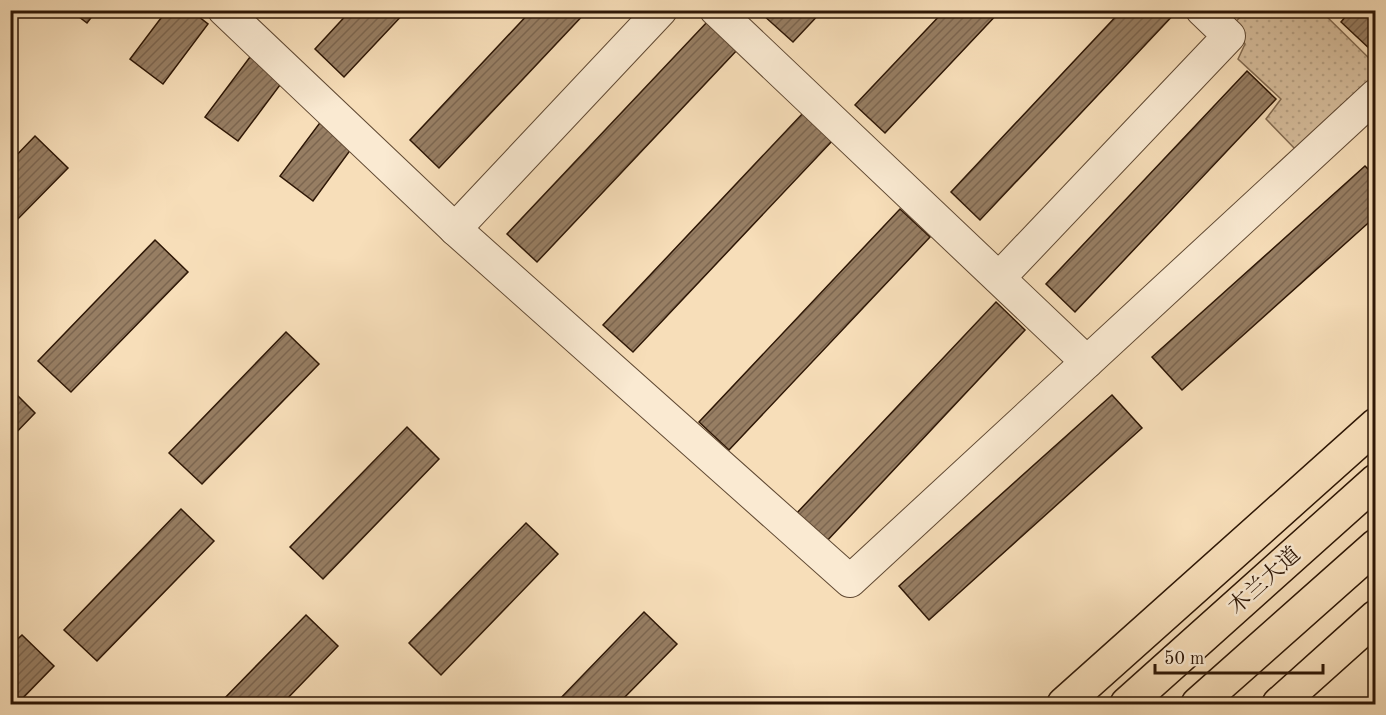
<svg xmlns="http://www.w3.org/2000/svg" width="1386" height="715" font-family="'Old Standard TT','Noto Serif SC',serif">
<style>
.green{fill:url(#green-dots);stroke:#826a50;stroke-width:1.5}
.building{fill:url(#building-hatch);stroke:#2e1706;stroke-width:1.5}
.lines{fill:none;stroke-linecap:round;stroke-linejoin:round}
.minor-casing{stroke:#604933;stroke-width:34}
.major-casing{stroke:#2e1706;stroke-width:36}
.minor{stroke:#faead2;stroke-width:32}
.major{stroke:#f7deb9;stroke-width:33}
.labels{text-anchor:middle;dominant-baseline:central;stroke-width:5;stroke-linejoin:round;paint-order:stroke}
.street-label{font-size:22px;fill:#2e1706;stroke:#faead2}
</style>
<defs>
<pattern id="green-dots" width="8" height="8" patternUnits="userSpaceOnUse" patternTransform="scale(1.5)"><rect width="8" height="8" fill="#d5bc9b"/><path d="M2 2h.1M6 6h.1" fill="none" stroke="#b7a184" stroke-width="1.8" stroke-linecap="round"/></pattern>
<pattern id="building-hatch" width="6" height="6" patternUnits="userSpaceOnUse" patternTransform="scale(1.5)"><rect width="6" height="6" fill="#977e63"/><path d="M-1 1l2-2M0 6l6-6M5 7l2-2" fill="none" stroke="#7c6650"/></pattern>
</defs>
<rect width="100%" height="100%" fill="#f7deb9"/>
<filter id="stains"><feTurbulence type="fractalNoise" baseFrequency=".00333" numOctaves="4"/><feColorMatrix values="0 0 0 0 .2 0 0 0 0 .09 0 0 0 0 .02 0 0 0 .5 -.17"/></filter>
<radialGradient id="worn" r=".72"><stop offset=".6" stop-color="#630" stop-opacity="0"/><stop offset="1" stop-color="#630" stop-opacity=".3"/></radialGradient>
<!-- green -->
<path class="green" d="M1247,11H1321L1375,64V86L1297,151L1266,119L1281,99L1238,59L1245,44L1234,23Z"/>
<!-- building -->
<g class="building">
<path d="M70,10H97L87,23Z"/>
<path d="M167,10H190L208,24L163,84L130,59Z"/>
<path d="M351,10H407L344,77L315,49Z"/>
<path d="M532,10H588L439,168L410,140Z"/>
<path d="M767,10H823L793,42L763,15Z"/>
<path d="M945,10H1001L885,133L855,105Z"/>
<path d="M1122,10H1178L980,220L951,192Z"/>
<path d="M1351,10H1376V47L1372,51L1341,22Z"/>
<path d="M708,21L738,49L537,262L507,234Z"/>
<path d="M250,57L283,81L238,141L205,117Z"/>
<path d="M1247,71L1276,99L1075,312L1046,284Z"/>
<path d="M804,112L833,140L633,352L603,325Z"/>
<path d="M325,116L357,141L313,201L280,176Z"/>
<path d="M35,136L68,168L10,227V162Z"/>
<path d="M1365,166L1376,177V216L1182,390L1152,357Z"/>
<path d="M900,209L930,237L729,450L699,422Z"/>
<path d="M155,240L188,272L71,392L38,361Z"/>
<path d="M996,302L1025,330L825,543L795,515Z"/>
<path d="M286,332L319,364L202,484L169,453Z"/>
<path d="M12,390L35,413L10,439V392Z"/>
<path d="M1112,395L1142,428L929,620L899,586Z"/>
<path d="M407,427L439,459L323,579L290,547Z"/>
<path d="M181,509L214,541L97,661L64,630Z"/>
<path d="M526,523L558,554L441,675L409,643Z"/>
<path d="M644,612L677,644L618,704H555Z"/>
<path d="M306,615L338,646L282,704H219Z"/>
<path d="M22,635L54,666L17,704H10V646Z"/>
</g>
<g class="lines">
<!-- minor casing -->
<g class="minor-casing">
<g id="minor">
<path d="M224,10L455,229L850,581L1376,95"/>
<path d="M716,10L1087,362"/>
<path d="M455,229L661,10"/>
<path d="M999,278L1229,36L1202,10"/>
</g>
</g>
<!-- major casing -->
<g class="major-casing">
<g id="major">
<path d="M1064,704L1376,425"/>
<path d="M1127,704L1376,481"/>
<path d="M1198,704L1376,546"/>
<path d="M1279,704L1376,617"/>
</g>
</g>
<!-- minor -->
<use href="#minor" class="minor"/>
<!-- major -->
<use href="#major" class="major"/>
</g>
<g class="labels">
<!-- street labels -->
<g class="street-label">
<text transform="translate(1265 581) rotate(-42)">木兰大道</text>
</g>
</g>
<!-- margin -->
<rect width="1386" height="715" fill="none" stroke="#f7deb9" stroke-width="36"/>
<rect x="12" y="12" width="1362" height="691" fill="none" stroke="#2e1706" stroke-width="3"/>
<rect x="18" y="18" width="1350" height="679" fill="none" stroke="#2e1706" stroke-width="1.5"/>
<!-- scale -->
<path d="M1155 664v9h168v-9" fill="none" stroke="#2e1706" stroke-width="3"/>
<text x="1164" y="664" font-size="18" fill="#2e1706" stroke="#faead2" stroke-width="4.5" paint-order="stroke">50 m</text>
<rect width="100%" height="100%" filter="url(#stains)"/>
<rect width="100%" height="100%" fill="url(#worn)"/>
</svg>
